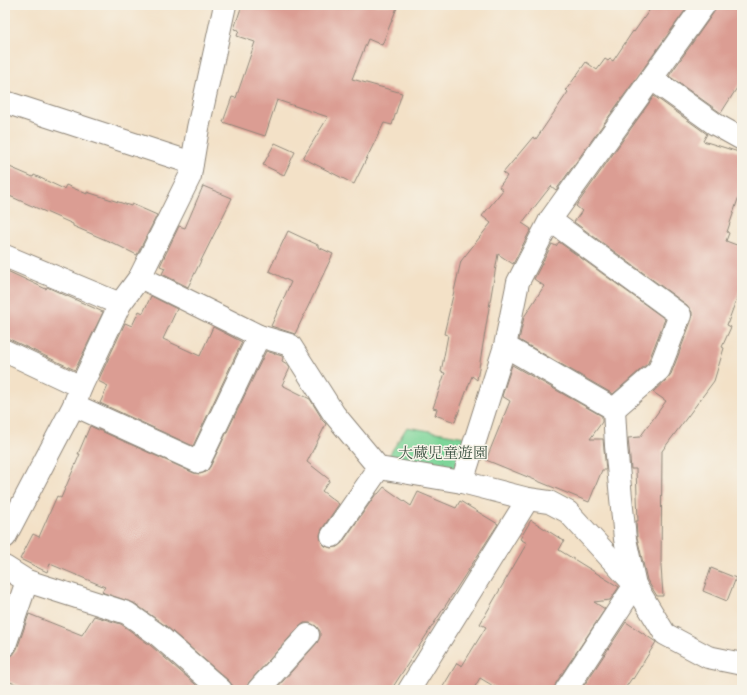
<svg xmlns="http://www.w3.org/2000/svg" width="747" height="695" font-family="'IM FELL French Canon','Noto Serif JP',serif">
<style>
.green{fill:#7dd599;stroke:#548062}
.building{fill:#db9d93}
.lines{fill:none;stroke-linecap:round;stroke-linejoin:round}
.minor-casing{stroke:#8f8679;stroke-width:24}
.minor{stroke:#fff;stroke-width:22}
.labels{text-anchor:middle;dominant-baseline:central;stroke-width:3;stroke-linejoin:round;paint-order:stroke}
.park-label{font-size:15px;fill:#405646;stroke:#f7f3e8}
</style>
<rect width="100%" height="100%" fill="#f7f3e8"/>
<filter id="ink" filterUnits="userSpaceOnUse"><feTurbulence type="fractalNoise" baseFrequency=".025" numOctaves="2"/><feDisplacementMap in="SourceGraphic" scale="8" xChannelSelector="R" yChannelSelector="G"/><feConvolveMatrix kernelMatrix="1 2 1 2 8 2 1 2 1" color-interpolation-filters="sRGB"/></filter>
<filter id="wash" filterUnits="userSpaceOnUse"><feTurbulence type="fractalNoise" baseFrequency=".012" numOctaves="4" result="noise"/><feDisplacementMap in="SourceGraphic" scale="16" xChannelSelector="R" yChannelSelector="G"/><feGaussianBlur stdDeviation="0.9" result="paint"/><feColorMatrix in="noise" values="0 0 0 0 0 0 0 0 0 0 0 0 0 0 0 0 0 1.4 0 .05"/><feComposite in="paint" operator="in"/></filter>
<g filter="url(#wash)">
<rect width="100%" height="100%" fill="#f3e1c7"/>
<!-- green -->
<path class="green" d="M407,427L471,438L460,476L386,460Z"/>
<g id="blocks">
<!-- building -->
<g class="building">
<path d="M242,5H398L382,45L368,39L352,79L402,93L392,125L384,123L354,184L303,158L328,117L277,100L265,136L223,122L232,97L236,98L255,42L237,36L239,30L234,29Z"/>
<path d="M653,5H689L556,190L551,186L522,223L531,229L513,264L498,254L477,380L472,376L455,422L435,415L437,409L433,408L445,373L441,372L448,335L444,334L461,261L491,223L482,216L503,190L499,187L507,176L503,173L533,137L536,139L568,92L566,90L586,62L597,70L605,59L608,61L610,59L613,61L633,31L634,32Z"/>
<path d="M716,5H742V80L721,113L669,76L714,12Z"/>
<path d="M654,96L707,134L703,141L742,153V187L727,232L729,233L726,241L742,247V284L727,325L731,327L722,347L724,348L714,381L662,451L661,566L663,596H657L647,580L637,537L636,521H638L636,469H631L628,438L640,437L666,401L653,392L667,379L671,374L692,319V312L687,305L574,222L582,211L576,206Z"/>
<path d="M275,143L295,152L284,175L263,165Z"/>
<path d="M5,165L33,177L34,175L64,189L66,185L87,194V192L131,206L132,204L157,215L137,255L113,243L73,226V224L5,194Z"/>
<path d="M203,186L232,198L188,287L162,274L165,268L160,266L179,226L185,228Z"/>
<path d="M288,231L318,245V247L333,254L295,334L271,326L291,282L269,271Z"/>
<path d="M559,242L665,319L648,363L613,394L519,340L524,317L544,286L534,279L552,244L556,246Z"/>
<path d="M5,270L46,289L47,287L103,312L75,370L5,337Z"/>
<path d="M151,296L177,309L163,339L200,356L213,327L242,342L193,446L100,403L108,386L98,381L125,323L132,326L139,311L143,313Z"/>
<path d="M266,351L282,356L283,358L282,361L287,364L290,368L282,385L310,399L321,417V419L326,424L307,462L330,480L322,491L339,504L322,529L320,535L321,541L325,546L331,548L337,547L342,543L376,494H378L384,487L411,506L418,492L456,508L460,501L498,524L391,690H275L317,643L320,637V631L316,626L310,623H304L299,627L249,682L246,690H233V686L229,681L166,626L134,603L104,593L102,591L105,587L50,564L47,572L20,559L33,534L39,537L57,496L61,498L80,454H78L90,426L194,473L200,474L206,472L210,467Z"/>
<path d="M512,365L602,416V422L590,439H603L606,470H602L589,502L486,460L510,401L502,396Z"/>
<path d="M531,520L564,541L559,550L619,587L610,600L594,602L605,609L556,683L554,690H500L480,678L473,690H441L457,663L462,666L486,627L480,624L527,543L520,539Z"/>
<path d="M711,568L736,578L727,601L703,591Z"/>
<path d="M29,614L82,635L94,616L121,624L150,645L202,690H31L5,680V657L13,655L17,649Z"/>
<path d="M626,622L656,642L633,679L632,678L624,690H581Z"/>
</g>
</g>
</g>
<g filter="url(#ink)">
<use href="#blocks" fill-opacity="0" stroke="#8f8679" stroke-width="1"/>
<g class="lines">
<!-- minor casing -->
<g class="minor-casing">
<g id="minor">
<path d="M652,79L715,124L742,139"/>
<path d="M5,102L192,163"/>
<path d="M550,220L680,315L659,370L614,409"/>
<path d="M5,256L120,304"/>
<path d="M140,277L259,336L290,345L334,414L379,468L462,482L528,499L549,502L568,512L635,585L665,634L708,657L742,664"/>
<path d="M505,346L614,409"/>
<path d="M5,351L81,387"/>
<path d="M74,405L199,462L259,336"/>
<path d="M462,482L505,346L518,282L550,220L704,5"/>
<path d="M332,536L379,468"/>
<path d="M5,537L74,405L81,387L120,304L140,277L190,176L198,128L225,5"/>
<path d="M5,567L27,581L127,613L158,635L221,690"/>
<path d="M5,645L27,581"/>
<path d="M258,690L308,635"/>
<path d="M409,690L528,499"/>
<path d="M566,690L635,585L625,539L616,446L614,409"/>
</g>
</g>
<!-- minor -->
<use href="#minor" class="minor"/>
</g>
</g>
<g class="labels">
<!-- park labels -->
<g class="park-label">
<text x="443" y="453">大蔵児童遊園</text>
</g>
</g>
<!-- margin -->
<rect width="747" height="695" fill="none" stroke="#f7f3e8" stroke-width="20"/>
</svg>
